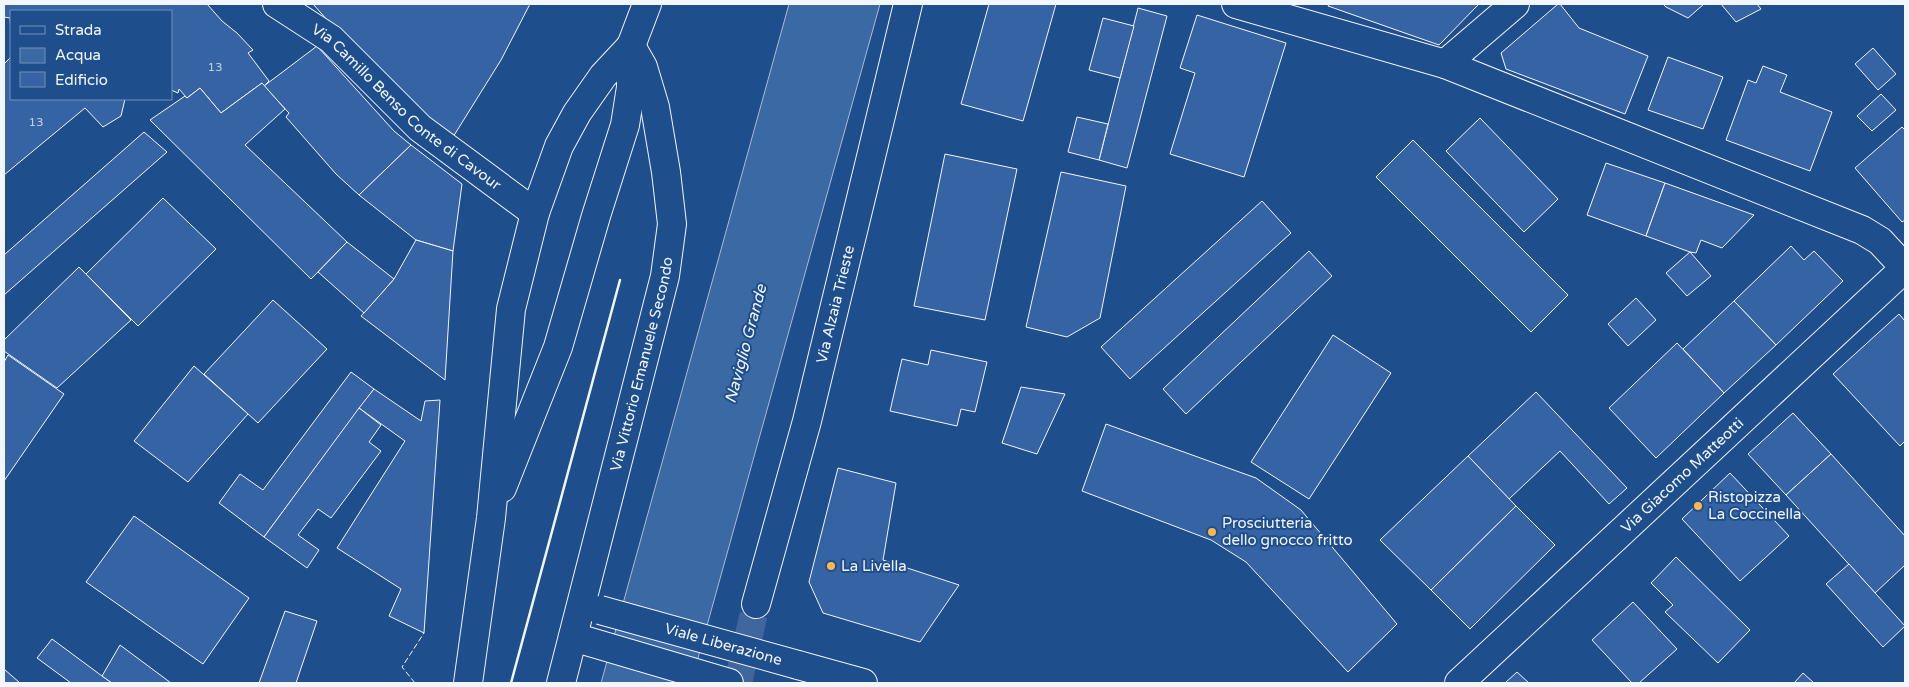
<svg xmlns="http://www.w3.org/2000/svg" width="1909" height="687" font-family="'Varela Round',sans-serif">
<style>
.water{fill:#3b69a3;stroke:#a8bbd7}
.building{fill:#3563a3;stroke:#f2f6ff}
.lines{fill:none;stroke-linecap:round;stroke-linejoin:round}
.minor-tunnel{stroke:#3f679d;stroke-width:28;stroke-dasharray:28 14;stroke-linecap:butt}
.pedestrian-casing{stroke:#f2f6ff;stroke-width:30}
.minor-casing{stroke:#f2f6ff;stroke-width:30}
.secondary-casing{stroke:#f2f6ff;stroke-width:30}
.pedestrian{stroke:#1f4e8c;stroke-width:28}
.minor{stroke:#1f4e8c;stroke-width:28}
.secondary{stroke:#1f4e8c;stroke-width:28}
.secondary-bridge-casing{stroke:#f2f6ff;stroke-width:30;stroke-linecap:butt}
.secondary-bridge{stroke:#1f4e8c;stroke-width:28}
.fence{stroke:#f2f6ff;stroke-width:1;stroke-dasharray:6 2.5;stroke-linecap:butt}
.wall{stroke:#f2f6ff;stroke-width:2.5}
.poi-dot{fill:#ffb74d;stroke:#1f4e8c;stroke-width:2}
.labels{text-anchor:middle;dominant-baseline:central;stroke-width:4;stroke-linejoin:round;paint-order:stroke}
.number-label{font-size:12px;fill:#c3d1e8}
.street-label{font-size:15px;fill:#f2f6ff;stroke:#1f4e8c}
.poi-label{font-size:15px;fill:#f2f6ff;stroke:#1f4e8c;text-anchor:start}
.water-label{font-size:16px;font-style:italic;fill:#f2f6ff;stroke:#1f4e8c}
</style>
<rect width="100%" height="100%" fill="#1f4e8c"/>
<!-- water -->
<path class="water" d="M789,4H880L691,683H601Z"/>
<!-- building -->
<g class="building">
<path d="M4,4H207L222,21L237,33L253,50L248,53L269,81L264,86L262,83L221,113L200,88L187,98L179,89L178,93L171,90V11H11V35L10,18L4,17Z"/>
<path d="M313,4H530L501,60L453,137L367,65Z"/>
<path d="M989,4H1056L1023,121L961,104Z"/>
<path d="M1329,4H1479L1439,45L1328,6Z"/>
<path d="M1558,4H1560L1579,28L1648,56L1625,114L1506,69L1501,53Z"/>
<path d="M1663,4H1704L1688,18L1666,7Z"/>
<path d="M1721,4H1757L1761,9L1736,22Z"/>
<path d="M1138,8L1167,16L1127,168L1099,160Z"/>
<path d="M1197,15L1286,43L1244,177L1170,154L1195,73L1180,68Z"/>
<path d="M1103,18L1134,26L1120,78L1089,70Z"/>
<path d="M317,46L394,131L411,145L359,195L336,174L286,117L289,113L264,86Z"/>
<path d="M1873,48L1896,74L1878,90L1855,64Z"/>
<path d="M11,57V99H125L121,116L103,127L85,108L4,175V64Z"/>
<path d="M1668,57L1723,77L1703,129L1648,110Z"/>
<path d="M1763,66L1787,75L1780,92L1832,112L1810,171L1726,140L1748,80L1756,83Z"/>
<path d="M262,83L285,109L245,145L347,242L311,279L150,120L185,96L187,98L200,88L221,113Z"/>
<path d="M1881,94L1896,110L1872,131L1857,116Z"/>
<path d="M1077,117L1108,124L1099,160L1068,152Z"/>
<path d="M1480,118L1558,199L1524,232L1446,151Z"/>
<path d="M1902,127L1905,130V220L1902,222L1855,168Z"/>
<path d="M144,132L167,152L4,295V255Z"/>
<path d="M1413,140L1568,295L1531,332L1376,177Z"/>
<path d="M411,145L462,184L453,251L416,240L359,195Z"/>
<path d="M945,154L1017,169L985,320L914,306Z"/>
<path d="M1606,163L1665,183L1646,236L1587,215Z"/>
<path d="M1061,172L1126,186L1100,318L1067,337L1026,327Z"/>
<path d="M1665,183L1754,215L1722,248L1701,240L1696,253L1690,252L1646,236Z"/>
<path d="M163,198L216,249L138,326L86,274Z"/>
<path d="M1262,201L1291,233L1130,379L1101,347Z"/>
<path d="M416,240L453,251L445,380L361,316L394,279Z"/>
<path d="M347,242L394,279L364,313L318,272Z"/>
<path d="M1791,246L1804,260L1814,251L1843,281L1776,345L1734,301Z"/>
<path d="M1309,251L1332,276L1186,414L1163,389Z"/>
<path d="M1690,252L1711,276L1687,296L1666,273Z"/>
<path d="M79,267L131,320L57,388L4,351V340Z"/>
<path d="M1636,298L1656,320L1628,346L1608,324Z"/>
<path d="M273,300L327,349L258,423L204,374Z"/>
<path d="M1734,301L1776,345L1724,393L1683,349Z"/>
<path d="M1899,314L1905,321V441L1900,446L1833,374Z"/>
<path d="M1333,335L1391,373L1309,499L1251,462Z"/>
<path d="M1677,343L1724,393L1656,458L1609,408Z"/>
<path d="M931,350L987,362L975,412L961,409L957,426L890,411L902,359L928,365Z"/>
<path d="M8,355L64,394L4,481V362Z"/>
<path d="M194,366L248,414L188,482L134,441Z"/>
<path d="M351,372L374,389L264,537L219,503L240,474L263,490Z"/>
<path d="M1021,387L1065,394L1037,454L1002,443Z"/>
<path d="M374,389L421,421L425,401L440,400L424,633L389,616L401,589L337,548L405,441L359,408Z"/>
<path d="M1536,392L1627,488L1609,504L1560,451L1509,499L1468,456Z"/>
<path d="M359,408L381,425L369,442L381,451L331,518L318,509L298,535L319,550L307,568L264,537Z"/>
<path d="M1793,413L1831,454L1786,495L1748,454Z"/>
<path d="M1106,424L1256,478L1301,510L1397,624L1348,672L1246,562L1211,540L1082,491Z"/>
<path d="M1831,454L1905,536V565L1875,593L1786,495Z"/>
<path d="M1468,456L1516,506L1431,590L1380,540Z"/>
<path d="M838,468L896,483L883,560L959,585L920,642L823,613L809,582Z"/>
<path d="M1730,473L1789,536L1740,581L1682,519Z"/>
<path d="M1516,506L1555,545L1470,629L1431,590Z"/>
<path d="M134,516L249,598L203,664L86,582Z"/>
<path d="M1676,557L1750,630L1718,663L1665,612L1673,605L1651,583Z"/>
<path d="M1849,564L1905,626L1883,647L1826,584Z"/>
<path d="M1633,602L1677,649L1639,683H1632L1592,640Z"/>
<path d="M285,611L317,621L296,683H259Z"/>
<path d="M52,639L102,676L112,683H71L37,658Z"/>
<path d="M120,645L171,683H112L102,676Z"/>
<path d="M4,669L20,683H4Z"/>
<path d="M1517,672L1529,683H1505Z"/>
<path d="M1803,673L1814,683H1794Z"/>
</g>
<g class="lines">
<!-- minor-tunnel -->
<path class="minor-tunnel" d="M738,683L756,604"/>
<!-- pedestrian casing -->
<g class="pedestrian-casing">
<g id="pedestrian">
<path id="s1" d="M277,4L331,39L420,128L535,213"/>
</g>
</g>
<!-- minor casing -->
<g class="minor-casing">
<g id="minor">
<path d="M1236,4L1445,64L1862,230L1880,241L1905,268"/>
<path d="M1445,64L1515,4"/>
<path id="s2" d="M756,604L807,421L908,4"/>
<path id="s3" d="M1459,683L1905,268"/>
</g>
</g>
<!-- secondary casing -->
<g class="secondary-casing">
<g id="secondary">
<path d="M502,488L558,347L596,216L625,125L631,87V46L647,4"/>
<path d="M573,637L729,683"/>
<path d="M798,665L863,683"/>
<path d="M468,683L491,518L511,309L535,213L559,146L577,113L603,76L631,46"/>
<path id="s4" d="M561,683L665,276L672,224L666,172L655,107L643,67L631,46"/>
</g>
</g>
<!-- pedestrian -->
<use href="#pedestrian" class="pedestrian"/>
<!-- minor -->
<use href="#minor" class="minor"/>
<!-- secondary -->
<use href="#secondary" class="secondary"/>
<!-- secondary-bridge casing -->
<g class="secondary-bridge-casing">
<g id="secondary-bridge">
<path id="s5" d="M600,610L798,665"/>
</g>
</g>
<!-- secondary-bridge -->
<use href="#secondary-bridge" class="secondary-bridge"/>
<!-- fence -->
<path class="fence" d="M415,683L402,667L424,633"/>
<!-- wall -->
<path class="wall" d="M511,683L620,280"/>
</g>
<!-- markers -->
<g class="poi-dot">
<circle cx="1698" cy="506" r="5"/>
<circle cx="1212" cy="532" r="5"/>
<circle cx="831" cy="566" r="5"/>
</g>
<g class="labels">
<!-- number labels -->
<g class="number-label">
<text x="215" y="67">13</text>
<text x="36" y="122">13</text>
</g>
<!-- street labels -->
<g class="street-label">
<text stroke="none"><textPath href="#s1" startOffset="166">Via Camillo Benso Conte di Cavour</textPath></text>
<text stroke="none"><textPath href="#s2" startOffset="310">Via Alzaia Trieste</textPath></text>
<text stroke="none"><textPath href="#s4" startOffset="329">Via Vittorio Emanuele Secondo</textPath></text>
<text stroke="none"><textPath href="#s3" startOffset="305">Via Giacomo Matteotti</textPath></text>
<text stroke="none"><textPath href="#s5" startOffset="128">Viale Liberazione</textPath></text>
</g>
<!-- poi labels -->
<g class="poi-label">
<text x="1708" y="497">Ristopizza<tspan x="1708" dy="17">La Coccinella</tspan></text>
<text x="1222" y="523">Prosciutteria<tspan x="1222" dy="17">dello gnocco fritto</tspan></text>
<text x="841" y="566">La Livella</text>
</g>
<!-- water labels -->
<g class="water-label">
<text transform="translate(746 344) rotate(-75)">Naviglio Grande</text>
</g>
</g>
<!-- border -->
<rect width="1909" height="687" fill="none" stroke="#f2f6ff" stroke-width="10"/>
<!-- legend -->
<rect x="10" y="10" width="162" height="90" fill="#1f4e8c" stroke="#7391ba"/>
<rect x="20" y="26" width="25" height="8" fill="#1f4e8c" stroke="#7391ba"/>
<text x="55" y="35" font-size="15" fill="#f2f6ff">Strada</text>
<rect x="20" y="48" width="25" height="15" fill="#3b69a3" stroke="#7391ba"/>
<text x="55" y="60" font-size="15" fill="#f2f6ff">Acqua</text>
<rect x="20" y="72" width="25" height="15" fill="#3563a3" stroke="#7391ba"/>
<text x="55" y="85" font-size="15" fill="#f2f6ff">Edificio</text>
</svg>
